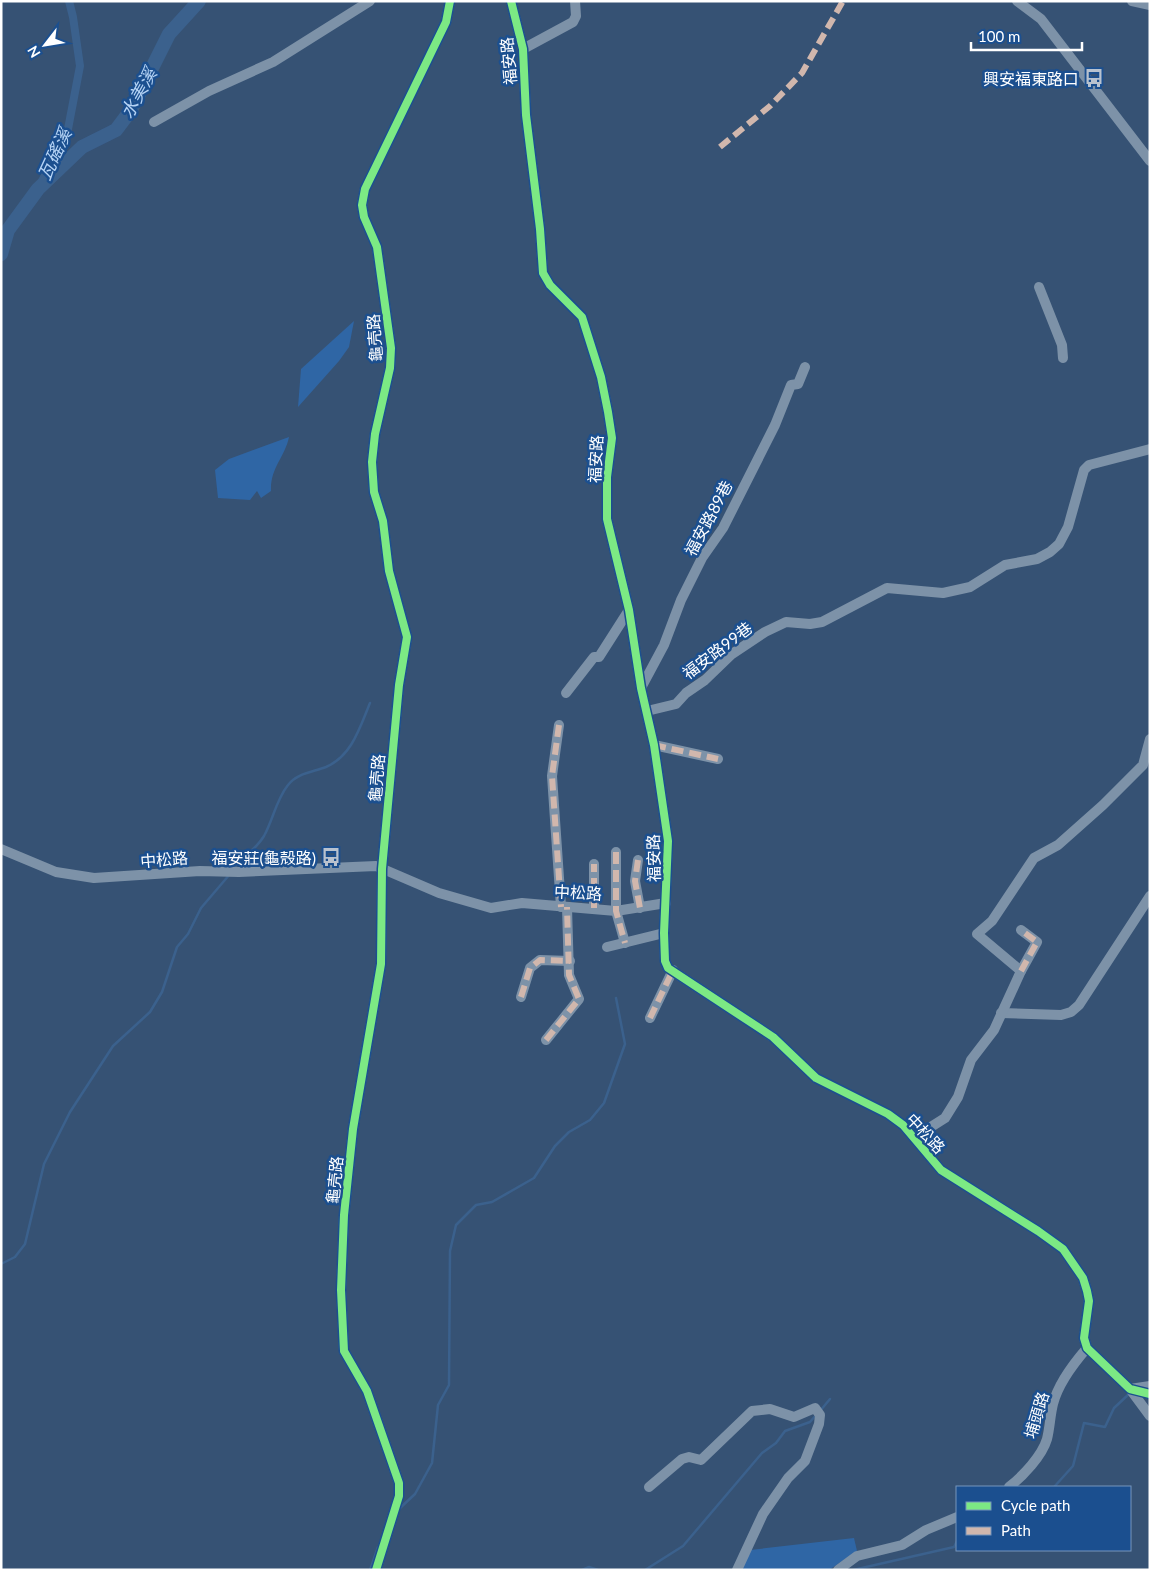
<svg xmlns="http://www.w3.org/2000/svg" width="1151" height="1571" font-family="Lato,'Noto Sans TC',sans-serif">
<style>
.green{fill:#2f66a5}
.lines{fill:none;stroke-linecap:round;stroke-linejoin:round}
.stream{stroke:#3b618d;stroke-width:2.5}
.canal{stroke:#3b618d;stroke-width:8}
.river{stroke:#3b618d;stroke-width:14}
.minor{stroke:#7d92a8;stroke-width:10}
.quiet{stroke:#d1b7ad;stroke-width:6;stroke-dasharray:12 6;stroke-linecap:butt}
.cycleway-casing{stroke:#1b4f8f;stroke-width:11}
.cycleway{stroke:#7ce984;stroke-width:8}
.labels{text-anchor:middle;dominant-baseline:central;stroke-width:5;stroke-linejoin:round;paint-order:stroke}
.street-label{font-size:16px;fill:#fff;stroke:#1b4f8f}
.poi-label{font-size:16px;fill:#fff;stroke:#1b4f8f;text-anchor:end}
.water-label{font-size:18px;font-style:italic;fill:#b5d3f5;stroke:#1b4f8f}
</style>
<rect width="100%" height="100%" fill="#365274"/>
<!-- green -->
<g class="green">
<path d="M354,321L349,347L339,361L298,407L301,369Z"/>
<path d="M289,437C285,457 270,468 271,491L261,498L257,491L250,500L218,498L215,470L229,459Z"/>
<path d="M854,1538L857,1551L829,1570H741L750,1550Z"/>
</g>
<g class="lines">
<!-- stream -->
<g class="stream">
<path d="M233,870C243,855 255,851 264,836C273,820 276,800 288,785C297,773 313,772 326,767C352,756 360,727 370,703"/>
<path d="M1,1264L15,1257L25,1244L44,1164L70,1112L113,1046L150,1012L162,992L177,947L188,934L201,908L230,874"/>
<path d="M820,1411L830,1399"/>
<path d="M1054,1487L1073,1466L1084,1423L1105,1427L1114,1408L1129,1394"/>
<path d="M399,1509L415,1494L432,1463L438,1405L449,1385L450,1251L456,1225L476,1205L492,1202L534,1178L555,1146L569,1132L590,1120L604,1103L625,1044L616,998"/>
<path d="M370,1570L378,1547"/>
<path d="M582,1570L589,1567L598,1570"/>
<path d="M645,1570L683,1546L762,1453L776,1443L785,1431L810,1422L816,1415"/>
<path d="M853,1570L954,1547L957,1541"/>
</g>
<!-- canal -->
<path class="canal" d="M38,189L68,129L80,66L73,17L69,1"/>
<!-- river -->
<path class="river" d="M1,254L8,230L38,189L82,147L116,130L131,110L169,34L199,1"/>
<!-- minor -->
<g class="minor">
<path d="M511,1L523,49L526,115L540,229L543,273L550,285L582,317L601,377L608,412L612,438L607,477V519L629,610L641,688L654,745L668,841L664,933L665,961L668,968L773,1037L816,1078L888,1114L903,1125L941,1170L1038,1231L1063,1249L1083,1278L1087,1291L1089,1301L1084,1338L1087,1348L1130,1389L1150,1394"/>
<path d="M1017,1L1041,19L1150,161"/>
<path d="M1132,1L1150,5"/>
<path d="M523,49L573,22L576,16L575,1"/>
<path d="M154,122L209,91L273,62L370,1"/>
<path d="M1039,287L1062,345L1063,358"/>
<path d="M641,688L664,645L681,600L702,558L723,528L775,425L791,385L798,384L805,367"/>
<path d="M566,693L594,657H599L629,610"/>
<path d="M647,711L676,704L686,693L705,680L732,654L765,632L786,622L810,624L822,622L887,588L943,593L970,587L1005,565L1037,559L1050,552L1059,544L1068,527L1084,470L1089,465L1150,449"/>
<path d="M559,725L552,776L561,907"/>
<path d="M654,745L718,759"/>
<path d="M1,849L56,872L94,878L200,871L239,872L376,866L439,893L491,908L522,903L616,911L666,903"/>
<path d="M616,852V911L625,943"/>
<path d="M638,860L635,881L640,908"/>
<path d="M594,908V864"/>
<path d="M607,947L664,933"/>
<path d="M1021,971L1037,942L1021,930"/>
<path d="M521,997L530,968L540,960L570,961"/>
<path d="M1001,1013L1061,1015L1071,1012L1079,1005L1150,896"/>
<path d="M650,1018L673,970"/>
<path d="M546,1040L579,999L569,975L567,907"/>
<path d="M915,1137L945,1118L958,1097L971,1060L994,1030L1021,971L977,934L992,921L1034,858L1058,845L1103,805L1143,765L1150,739"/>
<path d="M1150,1386L1130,1389L1150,1416"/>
<path d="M649,1487L682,1459L689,1457L701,1460L752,1411L770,1409L794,1417L815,1408L820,1415L819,1424L805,1461L788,1478L763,1514L737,1570"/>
<path d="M1009,1487C1023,1476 1042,1456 1047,1439C1050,1427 1050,1416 1053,1404C1058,1384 1074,1363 1087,1348"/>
<path d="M376,1570L399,1496V1483L367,1391L344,1351L341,1290L344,1215L353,1129L381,964L382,869L399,685L407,637L389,571L383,521L374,492L372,462L375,434L390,368L391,348L377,247L364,217L362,205L365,189L446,22L450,1"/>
<path d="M838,1570L857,1556L902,1545L926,1530L957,1517"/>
</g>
<!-- quiet -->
<g class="quiet">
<path d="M720,147L770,106L802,73L843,1"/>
<path d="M559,725L552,776L561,907"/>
<path d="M654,745L718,759"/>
<path d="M616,852V911L625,943"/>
<path d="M638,860L635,881L640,908"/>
<path d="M594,908V864"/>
<path d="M1021,971L1037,942L1021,930"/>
<path d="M521,997L530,968L540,960L570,961"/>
<path d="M650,1018L673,970"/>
<path d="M546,1040L579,999L569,975L567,907"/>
</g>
<!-- cycleway casing -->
<g class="cycleway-casing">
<g id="cycleway">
<path d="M511,1L523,49L526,115L540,229L543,273L550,285L582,317L601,377L608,412L612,438L607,477V519L629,610L641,688L654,745L668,841L664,933L665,961L668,968L773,1037L816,1078L888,1114L903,1125L941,1170L1038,1231L1063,1249L1083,1278L1087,1291L1089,1301L1084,1338L1087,1348L1130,1389L1150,1394"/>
<path d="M376,1570L399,1496V1483L367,1391L344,1351L341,1290L344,1215L353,1129L381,964L382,869L399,685L407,637L389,571L383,521L374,492L372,462L375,434L390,368L391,348L377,247L364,217L362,205L365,189L446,22L450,1"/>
</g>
</g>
<!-- cycleway -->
<use href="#cycleway" class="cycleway"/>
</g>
<!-- icons -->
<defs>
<g id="bus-bare" transform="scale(1.5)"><path d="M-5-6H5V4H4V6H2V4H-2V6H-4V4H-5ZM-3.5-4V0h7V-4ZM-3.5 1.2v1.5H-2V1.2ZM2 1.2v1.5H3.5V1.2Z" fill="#b9c2ce" stroke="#1b4f8f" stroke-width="2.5" paint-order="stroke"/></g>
</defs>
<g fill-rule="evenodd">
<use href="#bus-bare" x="1094" y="78"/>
<use href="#bus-bare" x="331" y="857"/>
</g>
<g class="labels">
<!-- street labels -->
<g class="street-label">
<text transform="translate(508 61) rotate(-95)">福安路</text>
<text transform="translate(374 338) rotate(-94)">龜壳路</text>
<text transform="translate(595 459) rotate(-87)">福安路</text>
<text transform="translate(708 518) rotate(-62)">福安路89巷</text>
<text transform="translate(717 650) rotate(-37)">福安路99巷</text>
<text transform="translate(376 778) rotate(-85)">龜壳路</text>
<text transform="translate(653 858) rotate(-91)">福安路</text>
<text transform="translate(164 859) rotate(-5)">中松路</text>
<text transform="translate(578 892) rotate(3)">中松路</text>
<text transform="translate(926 1133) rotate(47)">中松路</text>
<text transform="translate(334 1180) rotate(-84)">龜壳路</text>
<text transform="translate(1036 1415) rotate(-73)">埔頭路</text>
</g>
<!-- poi labels -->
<g class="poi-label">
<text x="1079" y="78">興安福東路口</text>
<text x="316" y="857">福安莊(龜殼路)</text>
</g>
<!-- water labels -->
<g class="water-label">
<text transform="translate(138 93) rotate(-61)">水美溪</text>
<text transform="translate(54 154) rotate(-65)">瓦磘溪</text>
</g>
</g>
<!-- border -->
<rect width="1151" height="1571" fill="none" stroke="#ffffff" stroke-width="5"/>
<!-- legend -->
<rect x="956" y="1486" width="175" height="65" fill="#1b4f8f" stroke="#7695bc"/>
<rect x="966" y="1502" width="25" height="8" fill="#7ce984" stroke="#7695bc"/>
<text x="1001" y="1511" font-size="15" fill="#ffffff">Cycle path</text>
<rect x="966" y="1527" width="25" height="8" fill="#d1b7ad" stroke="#7695bc"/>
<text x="1001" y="1536" font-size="15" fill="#ffffff">Path</text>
<!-- north arrow -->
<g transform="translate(45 45) rotate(239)" stroke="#1b4f8f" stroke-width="4" paint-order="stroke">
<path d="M0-4L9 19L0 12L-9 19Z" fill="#ffffff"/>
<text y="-8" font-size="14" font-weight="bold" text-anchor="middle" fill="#ffffff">N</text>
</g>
<!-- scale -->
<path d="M971 42v8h111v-8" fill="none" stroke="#ffffff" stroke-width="2.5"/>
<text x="978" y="42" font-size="15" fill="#ffffff" stroke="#1b4f8f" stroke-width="4" paint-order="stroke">100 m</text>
</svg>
